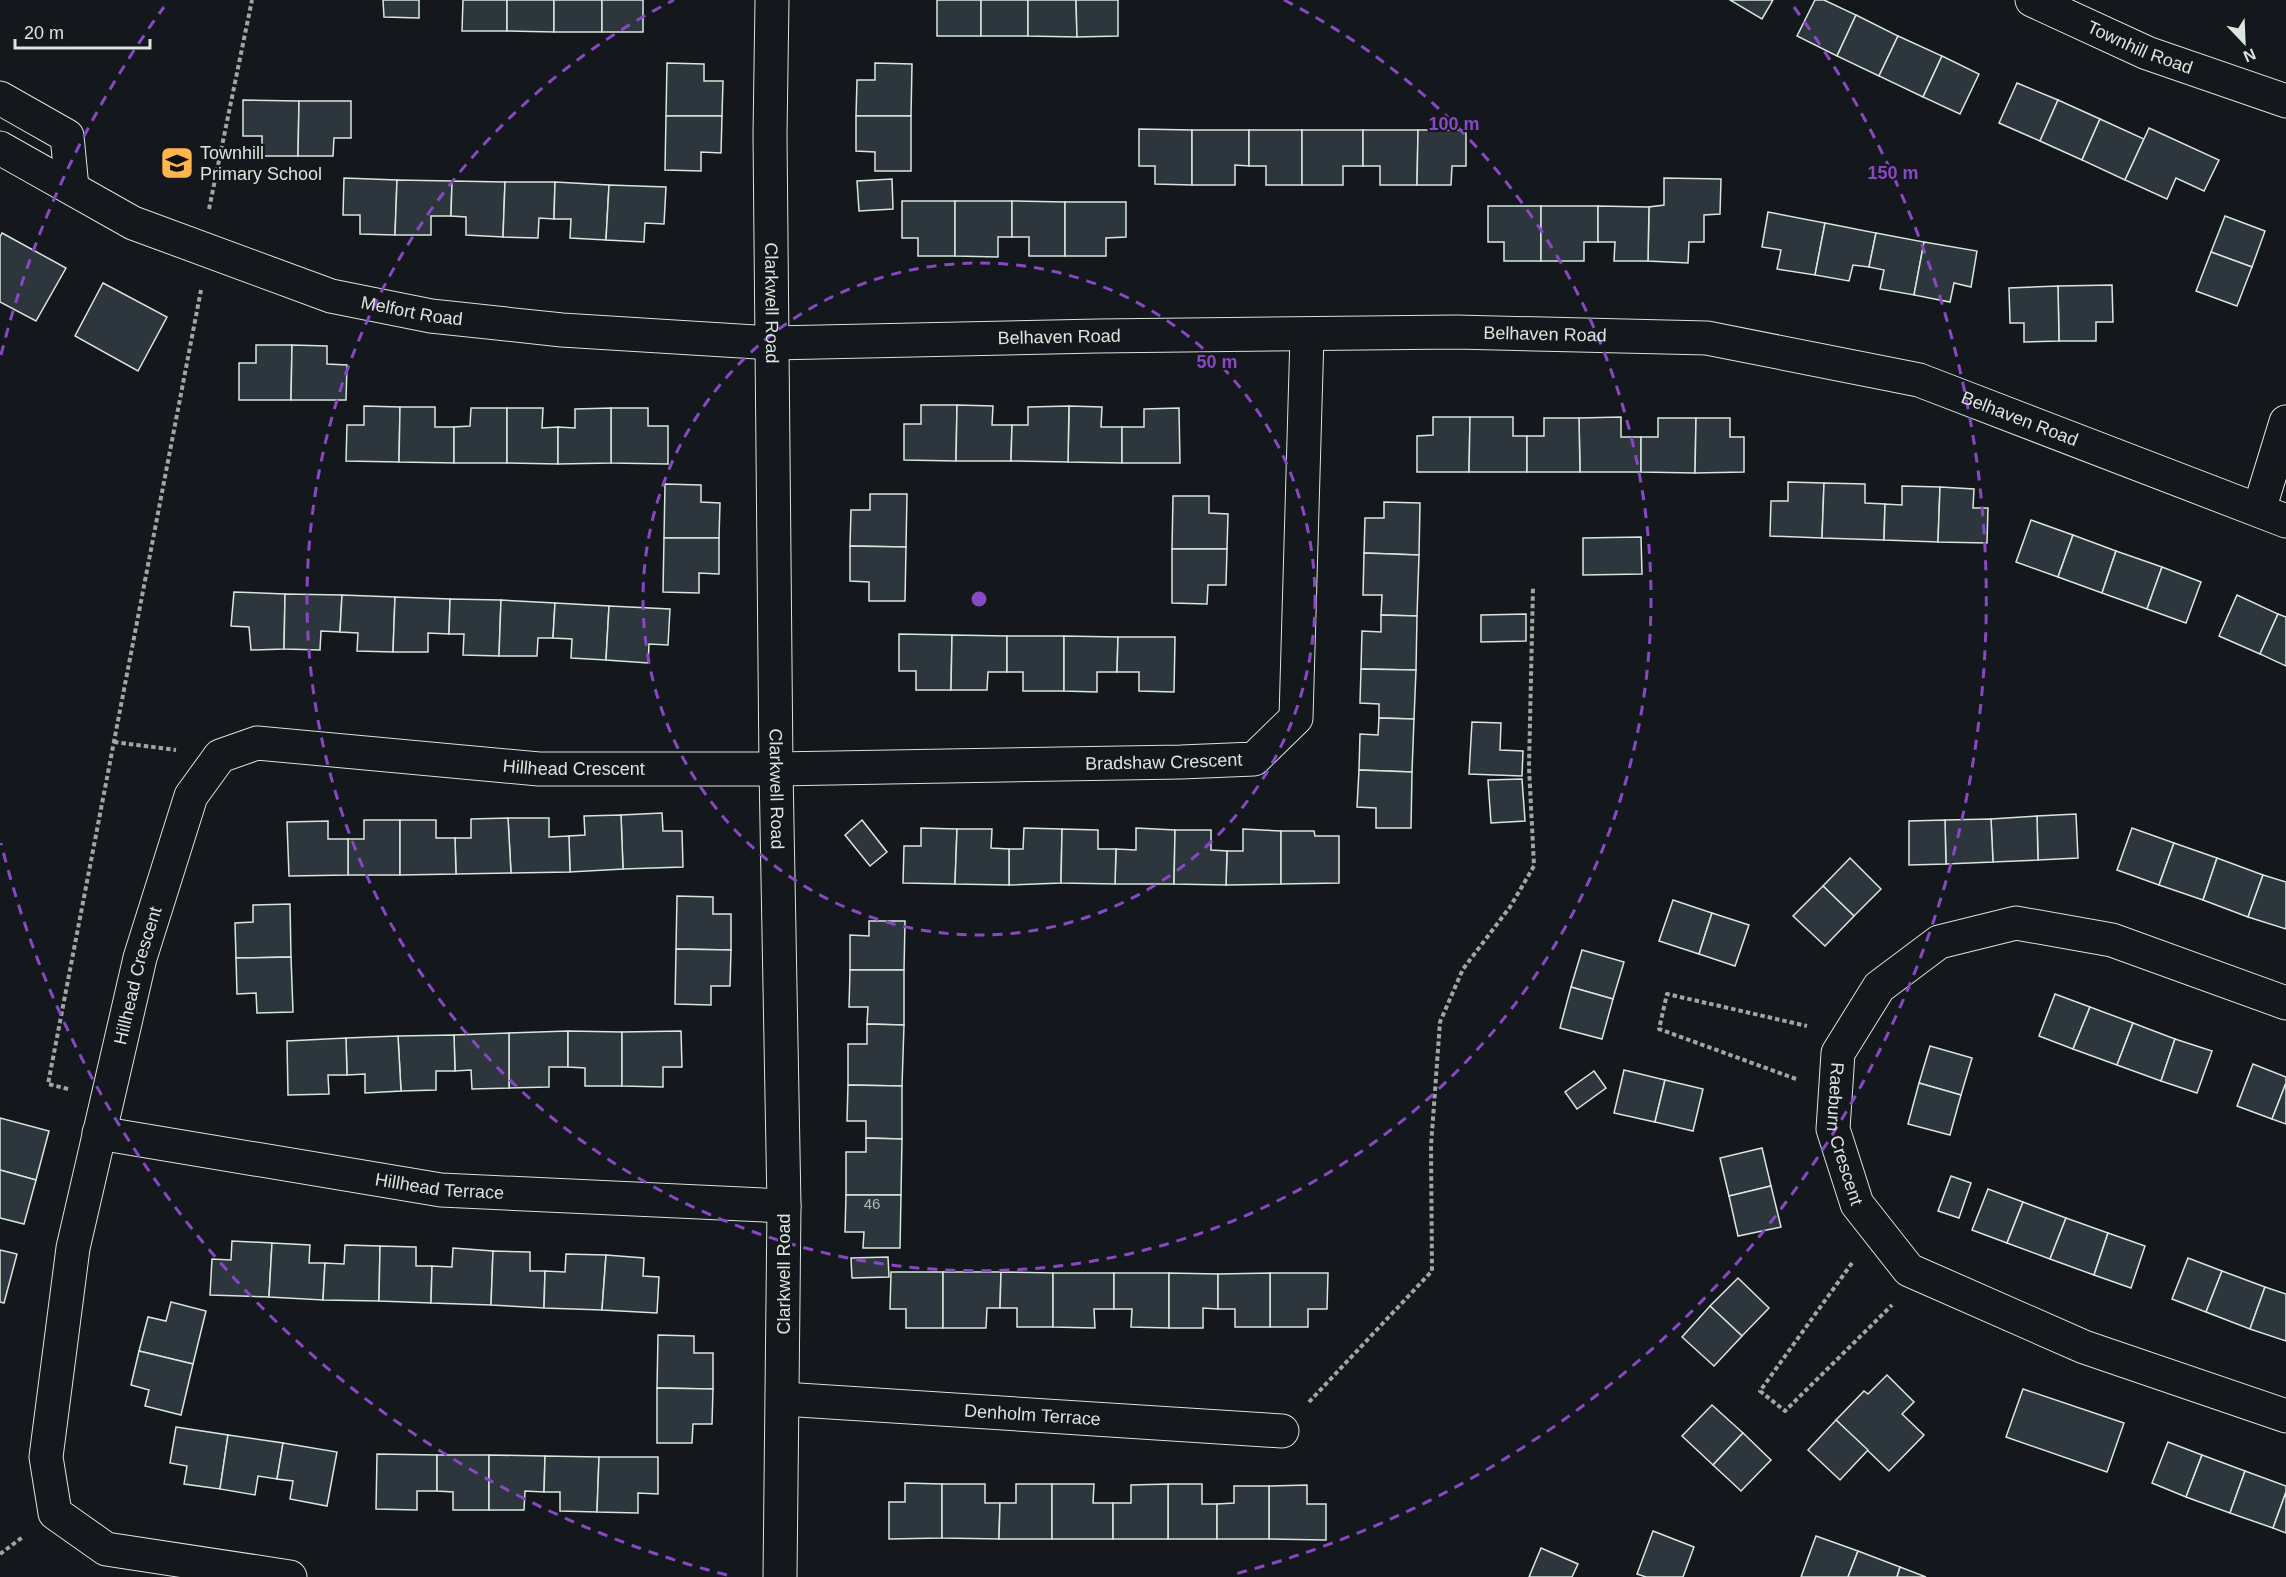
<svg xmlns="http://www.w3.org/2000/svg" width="2286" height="1577" font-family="Arial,sans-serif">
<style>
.building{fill:#2c363c;stroke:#d8e6dc;stroke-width:1.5}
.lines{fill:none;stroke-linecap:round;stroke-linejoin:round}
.minor-casing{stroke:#d8e6dc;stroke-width:35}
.path{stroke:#9da8a2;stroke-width:4;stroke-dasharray:4.5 3;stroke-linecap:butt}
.minor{stroke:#14181c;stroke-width:33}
.ring{fill:none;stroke:#8948c3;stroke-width:3;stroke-dasharray:10 8}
.labels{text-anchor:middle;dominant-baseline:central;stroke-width:4.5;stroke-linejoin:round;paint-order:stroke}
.number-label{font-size:15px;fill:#adbab4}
.street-label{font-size:18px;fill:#d8e6dc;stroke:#14181c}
.poi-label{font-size:18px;fill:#d8e6dc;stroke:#14181c;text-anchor:start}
.centre{fill:#8948c3;stroke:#14181c;stroke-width:3}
.ring-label{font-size:18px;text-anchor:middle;font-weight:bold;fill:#8948c3;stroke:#14181c;stroke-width:4.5;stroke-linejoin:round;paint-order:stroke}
</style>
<rect width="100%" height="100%" fill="#14181c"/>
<!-- building -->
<g class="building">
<path d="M383,0H419V18L384,17Z"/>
<path d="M463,0H507V31H462Z"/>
<path d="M507,0H554V32L507,31Z"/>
<rect x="554" y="0" width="48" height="32"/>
<rect x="602" y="0" width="41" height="32"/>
<rect x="937" y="0" width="44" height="36"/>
<rect x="981" y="0" width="47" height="36"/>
<path d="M1028,0H1076L1077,37L1028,36Z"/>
<path d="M1076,0H1118V36L1077,37Z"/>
<path d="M1730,0H1773L1762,19Z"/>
<path d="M1815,0H1824L1856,15L1837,56L1797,36Z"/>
<path d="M1856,15L1898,36L1879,76L1837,56Z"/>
<path d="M1898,36L1942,56L1923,97L1879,76Z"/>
<path d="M1942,56L1979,74L1960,114L1923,97Z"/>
<path d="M667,63L704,64V81H723L722,116H666Z"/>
<path d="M875,63L912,64L911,116H856L857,80H875Z"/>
<path d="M2017,83L2058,100L2040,141L1999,123Z"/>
<path d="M243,100L299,101L298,156H262V136H243Z"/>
<path d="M2058,100L2100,119L2082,160L2040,141Z"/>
<path d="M299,101H351V138H334L333,156H298Z"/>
<path d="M666,116H722L721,153L701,152V171L665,170Z"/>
<path d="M856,116H911V171H875V152L856,151Z"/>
<path d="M2100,119L2144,139L2125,180L2082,160Z"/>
<path d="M2149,128L2219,160L2204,191L2176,178L2167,199L2125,180Z"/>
<path d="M1139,129L1192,130V185L1155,184V166H1139Z"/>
<path d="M1192,130H1249V166L1235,165V185H1192Z"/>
<path d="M1249,130H1302V185H1266V166H1249Z"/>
<path d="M1302,130H1363V166H1343V185H1302Z"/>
<path d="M1363,130H1418L1417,185H1380V166H1363Z"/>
<path d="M1418,130H1466V166H1452L1451,185H1417Z"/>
<path d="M344,178L397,180L395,235L360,234V215H343Z"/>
<path d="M1664,178L1721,179L1720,214L1704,215V242H1689L1688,263L1648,261L1649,207L1664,205Z"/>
<path d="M892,179L893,209L859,211L857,181Z"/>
<path d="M397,180L452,181L451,216H431V235H395Z"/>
<path d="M452,181L505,182L503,237L466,235V217L451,216Z"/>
<path d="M505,182H555L554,219L539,218L538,238L503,237Z"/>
<path d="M555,182L609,185L606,240L570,238L571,219H554Z"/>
<path d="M609,185L666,187L664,224L645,223L644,242L606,240Z"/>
<path d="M902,201H955V256H918V238H902Z"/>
<path d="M955,201H1012V237H998V257L955,256Z"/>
<path d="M1012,201L1065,202V256H1029V237H1012Z"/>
<path d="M1065,202H1126V237L1106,238V256H1065Z"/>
<path d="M1488,206H1541V261H1504V242H1488Z"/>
<path d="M1541,206H1598V242H1584V261H1541Z"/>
<path d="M1598,206L1649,207L1648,261H1614L1615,242H1598Z"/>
<path d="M1768,212L1825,223L1815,275L1777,269L1781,250L1762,247Z"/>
<path d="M2225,216L2265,231L2252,267L2211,252Z"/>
<path d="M1825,223L1876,233L1869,267L1853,265L1849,281L1815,275Z"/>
<path d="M2,233L66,268L36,321L0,302V237Z"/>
<path d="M1876,233L1924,242L1914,295L1880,289L1884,270L1869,267Z"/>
<path d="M1924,242L1977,251L1971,287L1954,283L1950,302L1914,295Z"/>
<path d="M2211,252L2252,267L2237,306L2196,291Z"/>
<path d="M103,283L167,317L138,371L75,336Z"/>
<path d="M2112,285L2113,322H2096V341H2059L2058,286Z"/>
<path d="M2058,286L2059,341L2024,342V323H2010L2009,288Z"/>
<path d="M256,345H292L291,400H239V363H256Z"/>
<path d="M292,345L327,346V364L347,365L346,400H291Z"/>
<path d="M921,405H957L956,461L904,460V424H921Z"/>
<path d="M957,405L993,406L992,425H1012L1011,461H956Z"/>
<path d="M364,406L400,407L399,462L346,461L347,425H364Z"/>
<path d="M1069,406L1102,407L1101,427H1122V463L1068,462Z"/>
<path d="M1069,406L1068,462L1011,461L1012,425H1028V407Z"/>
<path d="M400,407H435V427H454V463L399,462Z"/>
<path d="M471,408H507V463H454V427L470,426Z"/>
<path d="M507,408H543L542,428L558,427V464L507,463Z"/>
<path d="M611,408H648V426H668V464L611,463Z"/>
<path d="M611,408V463L558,464V427L575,428V409Z"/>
<path d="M1179,408L1180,463H1122V427H1144V409Z"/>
<path d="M1433,417H1470L1469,472H1417V436L1433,435Z"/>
<path d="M1470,417H1513V436H1527V472H1469Z"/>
<path d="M1621,417V437H1641V472H1580L1579,418Z"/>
<path d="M1544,418H1579L1580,472H1527V436H1544Z"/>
<path d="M1658,418H1696L1695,473L1641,472V437H1658Z"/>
<path d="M1696,418H1730V437H1744V472L1695,473Z"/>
<path d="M1788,482L1824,483L1822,538L1770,536L1771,501H1788Z"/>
<path d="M1824,483L1865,484V503L1885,504L1884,540L1822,538Z"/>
<path d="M665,484L701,485V502L720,503L719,538H664Z"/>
<path d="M1902,486L1940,487L1938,542L1884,540L1885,504L1902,505Z"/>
<path d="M1940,487L1974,489L1973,508H1988L1987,543L1938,542Z"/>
<path d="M870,494H907L906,547L850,546L851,510H870Z"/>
<path d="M1173,496H1209V513L1228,514L1227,549H1172Z"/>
<path d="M1384,502L1420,503L1419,555L1364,553L1365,518H1384Z"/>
<path d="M2031,520L2073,535L2058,577L2016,562Z"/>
<path d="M2073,535L2116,551L2102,593L2058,577Z"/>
<path d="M1641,537L1642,574L1583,575V538Z"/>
<path d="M664,538H719V574L699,573V593L663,592Z"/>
<path d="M850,546L906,547L905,601H869V582L850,581Z"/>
<path d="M1172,549H1227L1226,585H1208L1207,604L1172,603Z"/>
<path d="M2116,551L2162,567L2147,609L2102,593Z"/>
<path d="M1364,553L1419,555L1417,616L1381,615L1382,595H1363Z"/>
<path d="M2162,567L2201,582L2186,623L2147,609Z"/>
<path d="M234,592L285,594L284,649L251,650L249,627L231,626Z"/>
<path d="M285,594L342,595L340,632L321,631L320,650L284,649Z"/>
<path d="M342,595L395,597L393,652L357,651L358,633L340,632Z"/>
<path d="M2237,595L2278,614L2260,654L2219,636Z"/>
<path d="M395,597L450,599L449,634L428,633V652H393Z"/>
<path d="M450,599L501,600L499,656L463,655L464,634H449Z"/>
<path d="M501,600L555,603L553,638H538L537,656H499Z"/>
<path d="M555,603L609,606L606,660L571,658L572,639L553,638Z"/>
<path d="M609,606L670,609L668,645L649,644L648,663L606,660Z"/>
<path d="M1526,614V641L1481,642V615Z"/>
<path d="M2278,614L2286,617V666L2260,654Z"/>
<path d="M1381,615L1417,616L1416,670L1361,669L1362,631L1381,632Z"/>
<path d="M899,634L952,635L951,690H916V671H899Z"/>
<path d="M952,635L1007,636V672H988L987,690H951Z"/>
<path d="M1007,636H1064V691H1023V672H1007Z"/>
<path d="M1064,636L1118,637L1117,672H1097V692L1064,691Z"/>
<path d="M1118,637H1175L1174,692L1139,691V672H1117Z"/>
<path d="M1361,669L1416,670L1414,719L1379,718V704L1360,703Z"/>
<path d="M1379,718L1414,719L1412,772L1359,770L1360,734L1378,735Z"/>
<path d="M1472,722L1501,723L1500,750L1523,751L1522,776L1469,774Z"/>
<path d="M1359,770L1412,772L1411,828H1376V808L1357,807Z"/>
<path d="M1522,779L1525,821L1491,823L1488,780Z"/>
<path d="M662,813L663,831H682L683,867L623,869L621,815Z"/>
<path d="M2076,814L2078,858L2038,860L2037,816Z"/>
<path d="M621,815L623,869L570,872L569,836L585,835L584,816Z"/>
<path d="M2037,816L2038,860L1993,862L1991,819Z"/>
<path d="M508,818H549V837L569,836L570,872L511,873Z"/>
<path d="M508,818L511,873L456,874L455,838H471V819Z"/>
<path d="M1991,819L1993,862L1946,864L1945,820Z"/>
<path d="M364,820H400V875H348V839H364Z"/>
<path d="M400,820H436V838H455L456,874L400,875Z"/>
<path d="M862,820L887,852L870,866L845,835Z"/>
<path d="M1945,820L1946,864L1909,865V821Z"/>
<path d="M328,821V839H348V875L289,876L287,822Z"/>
<path d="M921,828L957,829L955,884L903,883L904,846H921Z"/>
<path d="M1024,828L1062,829L1061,883L1009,885V849H1023Z"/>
<path d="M1136,828L1175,830L1174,884H1115L1116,849L1136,850Z"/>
<path d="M2132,828L2174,843L2159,885L2117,870Z"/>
<path d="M957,829H992L991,848L1009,849V885L955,884Z"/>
<path d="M1062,829L1098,830V849H1116L1115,884L1061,883Z"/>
<path d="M1243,829L1281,831V884L1226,885L1227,851H1243Z"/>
<path d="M1175,830H1211V850L1227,851L1226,885L1174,884Z"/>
<path d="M1281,831H1314L1315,836H1339V883L1281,884Z"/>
<path d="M2174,843L2217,858L2203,900L2159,885Z"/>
<path d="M1850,858L1881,889L1854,916L1823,886Z"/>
<path d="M2217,858L2263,875L2248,917L2203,900Z"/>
<path d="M2263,875L2286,882V929L2248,917Z"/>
<path d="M1823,886L1854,916L1825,946L1793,916Z"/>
<path d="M677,896L713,897V914H731V950L676,949Z"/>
<path d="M1673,900L1712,913L1699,954L1659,941Z"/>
<path d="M290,904L291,957L236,958L235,923L253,922V905Z"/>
<path d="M1712,913L1749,925L1735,966L1699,954Z"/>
<path d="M869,921H905L904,970H850V935L869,936Z"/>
<path d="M676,949L731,950L730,986H711V1005L675,1004Z"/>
<path d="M1582,950L1624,962L1613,999L1571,987Z"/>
<path d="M291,957L293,1012L257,1013L256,993L237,994L236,958Z"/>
<path d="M850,970H904V1025L867,1024L868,1007H849Z"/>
<path d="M1571,987L1613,999L1602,1039L1560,1028Z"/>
<path d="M2055,994L2090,1007L2073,1049L2039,1036Z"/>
<path d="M2090,1007L2133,1023L2117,1065L2073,1049Z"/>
<path d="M2133,1023L2175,1039L2161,1081L2117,1065Z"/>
<path d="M867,1024L904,1025L902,1086L848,1085V1044H867Z"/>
<path d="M568,1031V1067H549V1087L509,1088V1033Z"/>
<path d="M568,1031L622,1032V1086H585V1068L568,1067Z"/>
<path d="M681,1031L682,1067H663V1087L622,1086V1032Z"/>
<path d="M509,1033V1088L472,1089L471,1070L455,1071L454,1035Z"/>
<path d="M454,1035L455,1071H436V1090L401,1091L398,1036Z"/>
<path d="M398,1036L401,1091L365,1093V1074L347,1075L346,1038Z"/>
<path d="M346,1038L347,1075H328L329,1094L288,1095L287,1041Z"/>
<path d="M2175,1039L2212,1051L2197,1093L2161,1081Z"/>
<path d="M1930,1046L1972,1058L1961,1095L1919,1083Z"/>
<path d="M2253,1064L2286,1077V1083L2272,1119L2237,1106Z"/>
<path d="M1624,1070L1665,1080L1655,1122L1614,1113Z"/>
<path d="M1594,1071L1606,1088L1577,1109L1565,1092Z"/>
<path d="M1665,1080L1703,1089L1693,1131L1655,1122Z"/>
<path d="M1919,1083L1961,1095L1950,1135L1908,1124Z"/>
<path d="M2286,1083V1124L2272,1119Z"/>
<path d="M848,1085L902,1086V1139L866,1138V1121H847Z"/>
<path d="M0,1118L49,1131L36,1180L0,1170Z"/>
<path d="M866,1138L902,1139L901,1195H846V1152H866Z"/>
<path d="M1762,1148L1771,1186L1729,1196L1720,1158Z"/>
<path d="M0,1170L36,1180L24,1224L0,1218Z"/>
<path d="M1951,1176L1971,1183L1959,1218L1938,1211Z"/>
<path d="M1771,1186L1781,1227L1738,1236L1729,1196Z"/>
<path d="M1988,1189L2023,1202L2007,1243L1972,1230Z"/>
<path d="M846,1195H901L900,1248H863L864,1232H845Z"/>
<path d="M2023,1202L2066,1218L2050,1259L2007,1243Z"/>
<path d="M2066,1218L2108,1233L2094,1275L2050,1259Z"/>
<path d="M2108,1233L2145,1246L2131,1288L2094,1275Z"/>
<path d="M232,1241L272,1243L269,1297L210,1295L212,1259L231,1260Z"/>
<path d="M272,1243L310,1245L309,1263H325L323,1300L269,1297Z"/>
<path d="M345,1245L380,1246L379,1301L323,1300L325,1263L344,1264Z"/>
<path d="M380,1246L416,1247V1266H432L431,1303L379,1301Z"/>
<path d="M453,1248L493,1251L491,1305L431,1303L432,1266L452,1267Z"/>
<path d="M0,1250L17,1254L4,1303L0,1302Z"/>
<path d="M493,1251L530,1252V1271H545L544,1308L491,1305Z"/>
<path d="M566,1254L606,1255L602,1310L544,1308L545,1271L565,1272Z"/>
<path d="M606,1255L644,1258L643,1276L659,1277L657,1313L602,1310Z"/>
<path d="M888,1257L889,1277L852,1278L851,1258Z"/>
<path d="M2188,1258L2222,1271L2206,1312L2172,1299Z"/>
<path d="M2222,1271L2265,1287L2250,1329L2206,1312Z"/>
<path d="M891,1272H943V1328H906V1309H890Z"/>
<path d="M943,1272H1001L1000,1308H987L986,1328H943Z"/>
<path d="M1001,1272L1053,1273V1327H1017V1308H1000Z"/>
<path d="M1053,1273H1114V1309H1094L1095,1328L1053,1327Z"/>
<path d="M1114,1273H1169V1328L1131,1327L1132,1309H1114Z"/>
<path d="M1169,1273L1218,1274V1309L1203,1308V1328H1169Z"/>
<path d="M1270,1273H1328L1327,1309H1308V1327H1270Z"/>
<path d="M1270,1273V1327H1235V1309H1218V1274Z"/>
<path d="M1738,1278L1769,1308L1742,1336L1710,1306Z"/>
<path d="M2265,1287L2286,1294V1341L2250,1329Z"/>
<path d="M171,1302L206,1311L193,1364L139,1351L148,1317L166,1321Z"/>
<path d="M1710,1306L1742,1336L1714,1366L1682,1337Z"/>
<path d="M658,1335L694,1336V1353H713V1389L657,1388Z"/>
<path d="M139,1351L193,1364L181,1415L145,1406L149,1390L131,1385Z"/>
<path d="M1887,1375L1914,1402L1902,1414L1924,1435L1889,1471L1836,1420L1864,1391L1868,1394Z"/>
<path d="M657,1388L713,1389L712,1424H693L692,1443H657Z"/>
<path d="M2023,1389L2124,1423L2107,1472L2006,1437Z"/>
<path d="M1712,1405L1743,1433L1713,1465L1682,1436Z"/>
<path d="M1836,1420L1868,1450L1840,1480L1808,1450Z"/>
<path d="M176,1427L228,1435L220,1489L184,1484L187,1466L170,1463Z"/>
<path d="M1743,1433L1771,1460L1741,1491L1713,1465Z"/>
<path d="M228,1435L283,1443L277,1479L258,1476L255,1495L220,1489Z"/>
<path d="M2168,1442L2202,1455L2186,1497L2152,1483Z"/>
<path d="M283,1443L337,1452L327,1506L290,1499L293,1481L277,1479Z"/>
<path d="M377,1454L437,1455V1491H417V1510L376,1509Z"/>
<path d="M437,1455H489V1510H453V1492L437,1491Z"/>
<path d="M489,1455L545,1456L544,1492L525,1491L524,1510H489Z"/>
<path d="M2202,1455L2245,1471L2230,1513L2186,1497Z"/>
<path d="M545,1456L599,1457L597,1512L560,1511V1492H544Z"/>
<path d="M599,1457H658V1494L638,1493V1513L597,1512Z"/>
<path d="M2245,1471L2286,1486V1492L2273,1528L2230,1513Z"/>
<path d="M905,1483L942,1484V1538L889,1539V1502H905Z"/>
<path d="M942,1484H985V1503H1000L999,1539L942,1538Z"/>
<path d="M1016,1484H1052V1539H999L1000,1503H1016Z"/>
<path d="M1052,1484H1094L1093,1503H1113V1539H1052Z"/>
<path d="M1168,1484H1202V1504H1217V1539H1168Z"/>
<path d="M1168,1484V1539H1113V1503H1131V1485Z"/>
<path d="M1307,1485V1504H1326V1540L1269,1539V1486Z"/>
<path d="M1234,1486H1269V1539H1217V1504L1234,1503Z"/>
<path d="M2286,1492V1533L2273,1528Z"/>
<path d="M1653,1531L1694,1547L1683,1577H1646L1637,1574Z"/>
<path d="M1816,1536L1858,1551L1848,1577H1801Z"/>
<path d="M1541,1548L1578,1564L1572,1577H1529Z"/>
<path d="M1858,1551L1900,1567L1897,1577H1848Z"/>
<path d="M1900,1567L1926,1577H1897Z"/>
</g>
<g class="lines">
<!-- minor casing -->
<g class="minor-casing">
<g id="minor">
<path id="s1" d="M772,0L770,134L776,769L784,1206L780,1577"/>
<path id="s2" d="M2032,0L2147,53L2286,101"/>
<path d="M0,98L67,136L72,188"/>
<path id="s3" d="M0,148L133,223L331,296L431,316L562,330L773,343L1098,336L1456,332L1707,338L1919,380L2286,521"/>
<path d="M2259,510L2286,422"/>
<path id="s4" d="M2286,1003L2112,940L2016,923L1939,942L1879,987L1838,1053L1833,1129L1857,1204L1909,1270L2084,1347L2286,1416"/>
<path id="s5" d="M99,1133L441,1190L784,1206"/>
<path id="s6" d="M783,1399L1282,1431"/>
<path id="s7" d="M290,1577L106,1549L55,1513L46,1457L73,1248L140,958L191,796L220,756L257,743L539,769H776L1181,762L1254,759L1296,718L1307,335"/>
</g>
</g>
<!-- path -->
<g class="path">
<path d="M209,209L252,0"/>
<path d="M114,742L176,750"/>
<path d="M1796,1079L1659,1029L1667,994L1807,1026"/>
<path d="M68,1089L48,1084L201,290"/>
<path d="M1852,1263L1760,1391L1785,1411L1892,1305"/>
<path d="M1309,1402L1432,1271L1431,1146L1440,1022L1463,969L1510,907L1534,866L1529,767L1533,587"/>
<path d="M0,1554L24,1536"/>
</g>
<!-- minor -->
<use href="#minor" class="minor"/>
</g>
<!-- distance rings -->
<g class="ring">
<circle cx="979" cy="599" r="336"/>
<path d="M1284 0A672 672 0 1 1 674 0"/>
<path d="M727 1575A1008 1008 0 0 1 1 843M1 355A1008 1008 0 0 1 164 7M1794 7A1008 1008 0 0 1 1231 1575"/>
</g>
<!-- icons -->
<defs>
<g id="school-square" transform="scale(1.725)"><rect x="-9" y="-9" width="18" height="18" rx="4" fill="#ffb74d" stroke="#14181c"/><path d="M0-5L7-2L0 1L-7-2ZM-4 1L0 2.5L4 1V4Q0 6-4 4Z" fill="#111"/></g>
</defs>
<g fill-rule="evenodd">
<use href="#school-square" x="177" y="163"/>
</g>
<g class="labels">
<!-- number labels -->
<g class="number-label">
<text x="872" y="1203">46</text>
</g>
<!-- street labels -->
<g class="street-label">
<text stroke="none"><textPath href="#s2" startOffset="118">Townhill Road</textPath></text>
<text stroke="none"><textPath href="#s1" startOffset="303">Clarkwell Road</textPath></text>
<text stroke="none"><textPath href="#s3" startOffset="446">Melfort Road</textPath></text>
<text stroke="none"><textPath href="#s3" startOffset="1581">Belhaven Road</textPath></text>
<text stroke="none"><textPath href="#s3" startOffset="1095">Belhaven Road</textPath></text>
<text stroke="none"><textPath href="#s3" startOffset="2067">Belhaven Road</textPath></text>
<text stroke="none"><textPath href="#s7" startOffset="1980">Bradshaw Crescent</textPath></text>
<text stroke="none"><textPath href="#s7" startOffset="1390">Hillhead Crescent</textPath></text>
<text stroke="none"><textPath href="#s1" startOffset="789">Clarkwell Road</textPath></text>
<text stroke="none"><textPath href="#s7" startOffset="796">Hillhead Crescent</textPath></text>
<text stroke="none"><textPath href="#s4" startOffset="597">Raeburn Crescent</textPath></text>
<text stroke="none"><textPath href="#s5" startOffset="345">Hillhead Terrace</textPath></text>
<text transform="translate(784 1274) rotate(-90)">Clarkwell Road</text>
<text stroke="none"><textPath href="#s6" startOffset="250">Denholm Terrace</textPath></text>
</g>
<!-- poi labels -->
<g class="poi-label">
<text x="200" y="153">Townhill<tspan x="200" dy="21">Primary School</tspan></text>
</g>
</g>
<circle cx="979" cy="599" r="9" class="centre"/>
<g class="ring-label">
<text x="1454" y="130">100 m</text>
<text x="1893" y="179">150 m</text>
<text x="1217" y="368">50 m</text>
</g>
<!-- north arrow -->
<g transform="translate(2244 42) rotate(157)" stroke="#14181c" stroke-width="4.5" paint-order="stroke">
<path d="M0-4.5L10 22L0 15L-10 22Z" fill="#d8e6dc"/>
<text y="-9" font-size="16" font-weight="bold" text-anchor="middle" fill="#d8e6dc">N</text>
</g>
<!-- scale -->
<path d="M15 39v9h135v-9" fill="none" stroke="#d8e6dc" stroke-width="3"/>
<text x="24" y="39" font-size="18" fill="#d8e6dc" stroke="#14181c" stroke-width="4.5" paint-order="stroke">20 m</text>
</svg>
